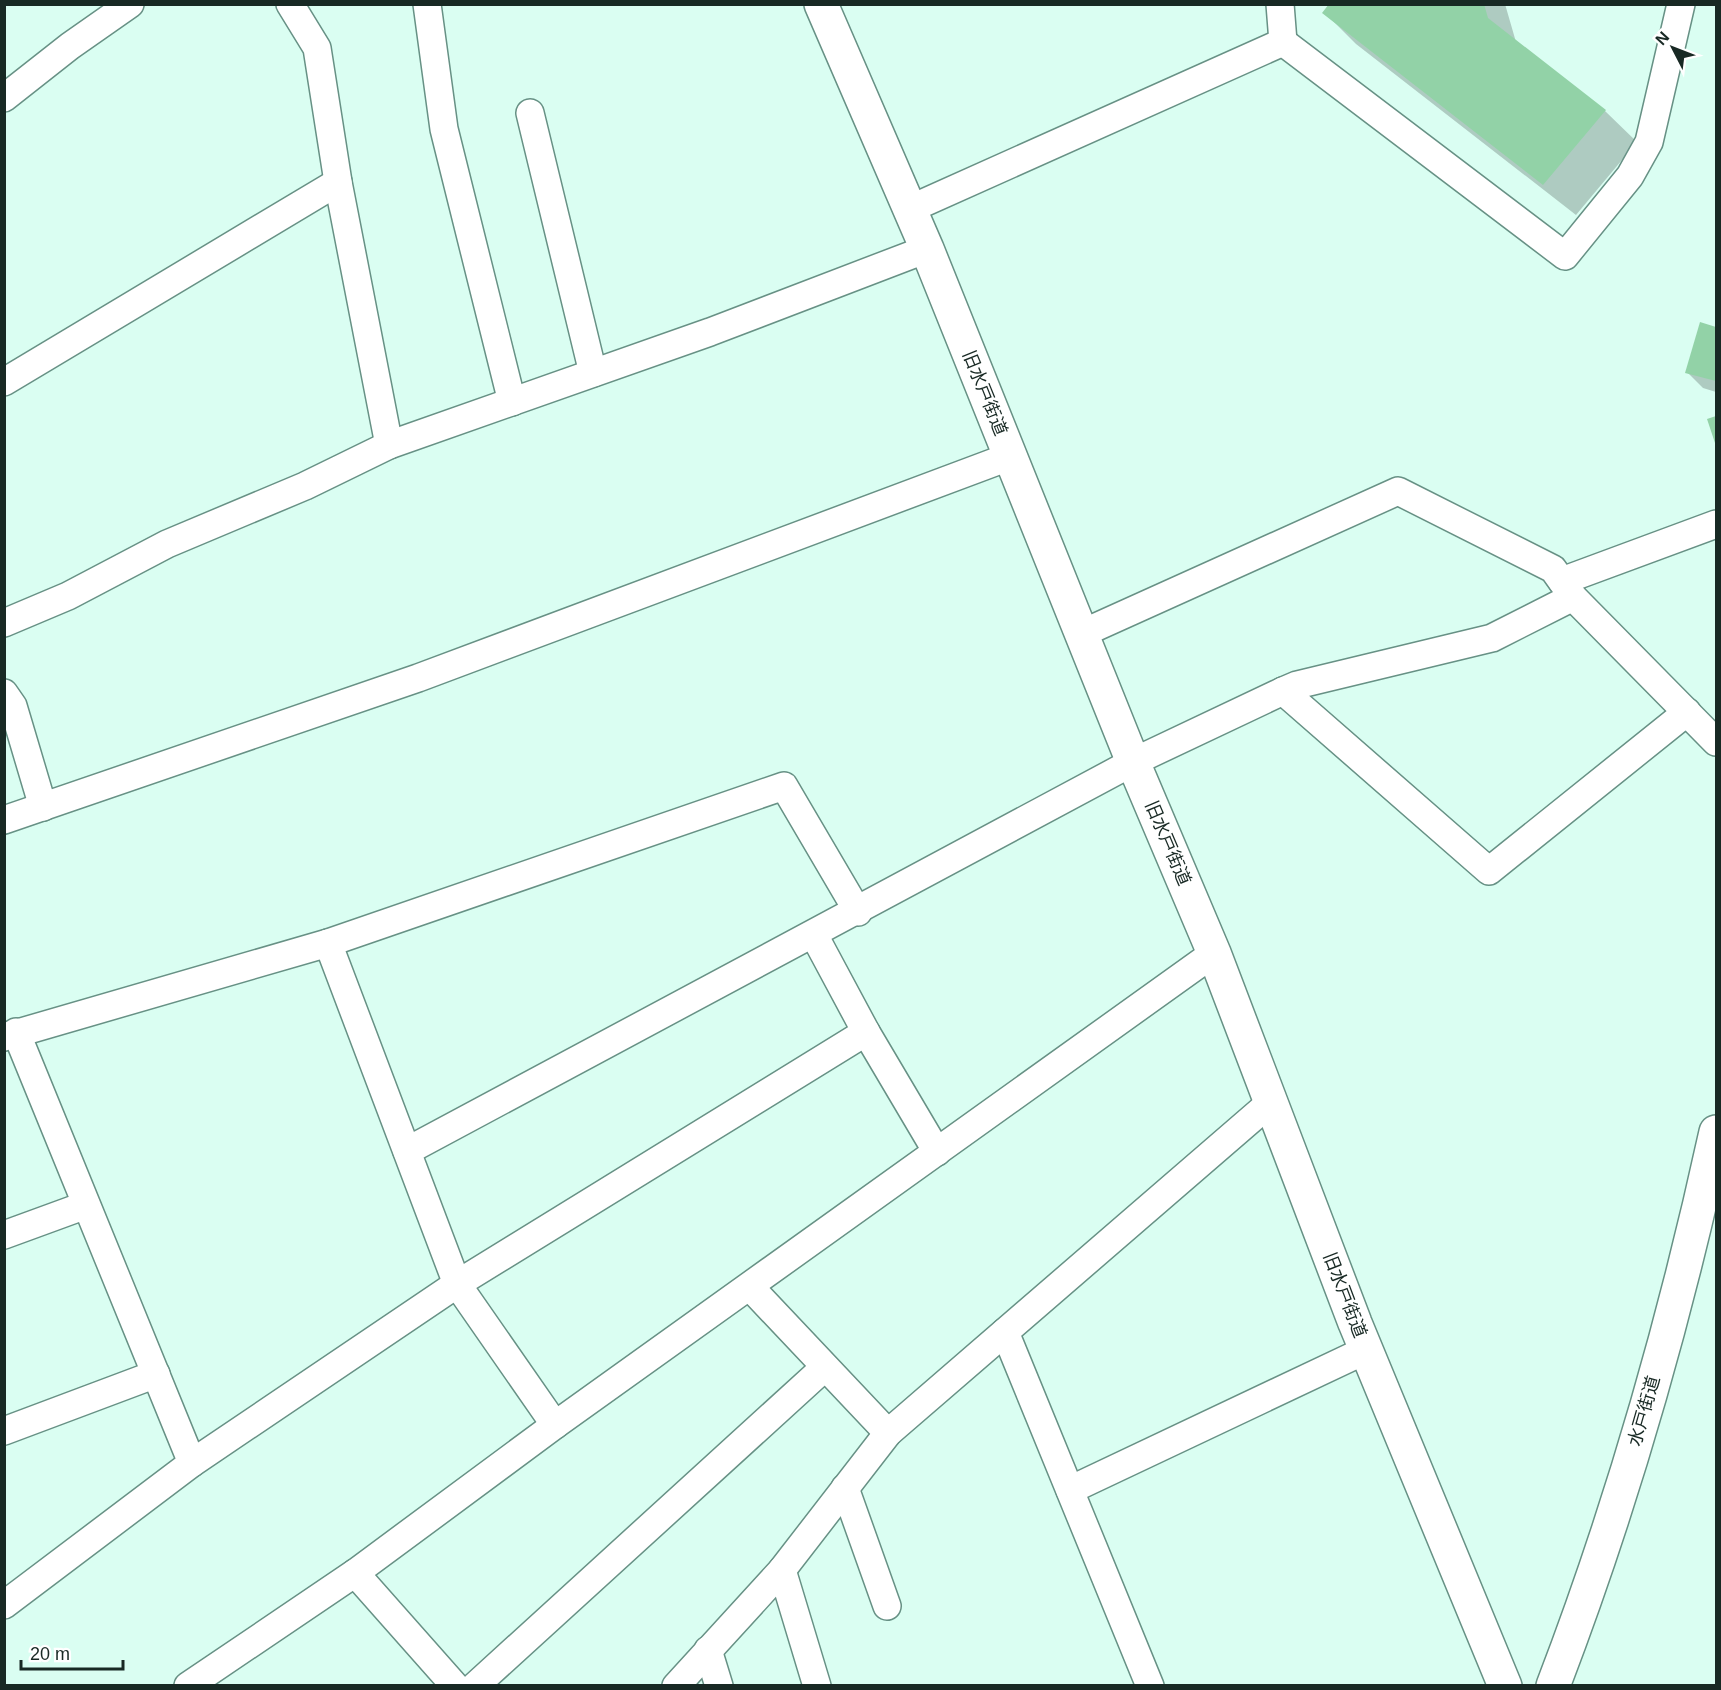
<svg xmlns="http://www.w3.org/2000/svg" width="1721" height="1690" font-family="Arial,'Noto Sans JP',sans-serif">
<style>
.shadow{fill:#0003}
.building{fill:#92d2a7}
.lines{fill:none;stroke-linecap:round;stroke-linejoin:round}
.street-casing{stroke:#679185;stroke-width:30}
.secondary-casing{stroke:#679185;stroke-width:36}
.street{stroke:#fff;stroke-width:27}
.secondary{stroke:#fff;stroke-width:33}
.labels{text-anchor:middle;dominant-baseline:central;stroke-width:5;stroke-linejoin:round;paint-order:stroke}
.street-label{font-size:18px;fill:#182924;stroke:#fff}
</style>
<rect width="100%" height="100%" fill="#dafef2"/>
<!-- shadow -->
<g class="shadow">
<path d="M1331,4H1505L1516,42L1605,111L1637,142L1576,215L1356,44L1324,12Z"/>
<path d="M1701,324L1716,328V392L1703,388L1687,372Z"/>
</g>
<!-- building -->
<g class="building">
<path d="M1329,4H1484L1488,18L1606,110L1543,185L1322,13Z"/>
<path d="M1700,322L1716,327V381L1685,373Z"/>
<path d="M1716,416V446L1707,419Z"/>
</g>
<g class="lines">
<!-- street casing -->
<g class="street-casing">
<g id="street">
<path d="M290,4L317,48L338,182L389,445"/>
<path d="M427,4L444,129L512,402"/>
<path d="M1280,4L1283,42"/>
<path d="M4,98L70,46L130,4"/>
<path d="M530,113L593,373"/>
<path d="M910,209L1283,42L1565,256L1630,176L1649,142L1681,4"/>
<path d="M4,382L338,182"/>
<path d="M1562,581L1716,524"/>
<path d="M4,623L68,596L167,544L305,486L389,445L710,332L927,249"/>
<path d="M1083,633L1398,491L1553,569L1573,597L1716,742"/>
<path d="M1283,691L1489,871L1687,712"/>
<path d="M4,693L13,706L43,807"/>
<path d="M4,820L418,678L1011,456"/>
<path d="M814,935L866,1032"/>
<path d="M328,943L457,1284L555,1425"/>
<path d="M4,1037L328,943L784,786L858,912"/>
<path d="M407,1151L1133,762L1283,691L1297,685L1492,638L1573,597"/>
<path d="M4,1235L86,1205"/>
<path d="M750,1287L888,1433"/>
<path d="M1005,1332L1150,1686"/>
<path d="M4,1431L156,1374"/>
<path d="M192,1463L457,1284L866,1032L937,1152"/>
<path d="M845,1488L887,1606"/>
<path d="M1070,1490L1366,1350"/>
<path d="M782,1570L817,1686"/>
<path d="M355,1573L455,1686"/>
<path d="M4,1605L192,1463L16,1032"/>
<path d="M708,1650L719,1686"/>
<path d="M188,1686L355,1573L555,1425L1214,953"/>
<path d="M475,1686L825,1367"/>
<path d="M676,1686L782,1570L888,1433L1271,1102"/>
</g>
</g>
<!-- secondary casing -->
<g class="secondary-casing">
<g id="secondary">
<path d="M821,4L927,249L1133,762L1214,953L1355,1323L1505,1686"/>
<path d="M1553,1686C1622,1506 1675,1320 1716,1132"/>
</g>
</g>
<!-- street -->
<use href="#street" class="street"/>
<!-- secondary -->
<use href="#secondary" class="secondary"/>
</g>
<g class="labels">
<!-- street labels -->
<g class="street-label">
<text transform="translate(985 393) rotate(68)">旧水戸街道</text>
<text transform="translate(1168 843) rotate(67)">旧水戸街道</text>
<text transform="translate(1345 1295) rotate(69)">旧水戸街道</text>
<text transform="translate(1644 1411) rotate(-74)">水戸街道</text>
</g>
</g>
<!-- border -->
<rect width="1721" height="1690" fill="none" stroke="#182924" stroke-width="12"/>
<!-- north arrow -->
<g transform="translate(1673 48) rotate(312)" stroke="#ffffff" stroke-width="4.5" paint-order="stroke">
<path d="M0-4.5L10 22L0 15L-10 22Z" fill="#182924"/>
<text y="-9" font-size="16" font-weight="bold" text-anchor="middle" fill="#182924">N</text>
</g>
<!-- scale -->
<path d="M21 1660v9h102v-9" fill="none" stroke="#182924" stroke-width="3"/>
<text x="30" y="1660" font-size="18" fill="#182924" stroke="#ffffff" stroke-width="4.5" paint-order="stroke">20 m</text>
</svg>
